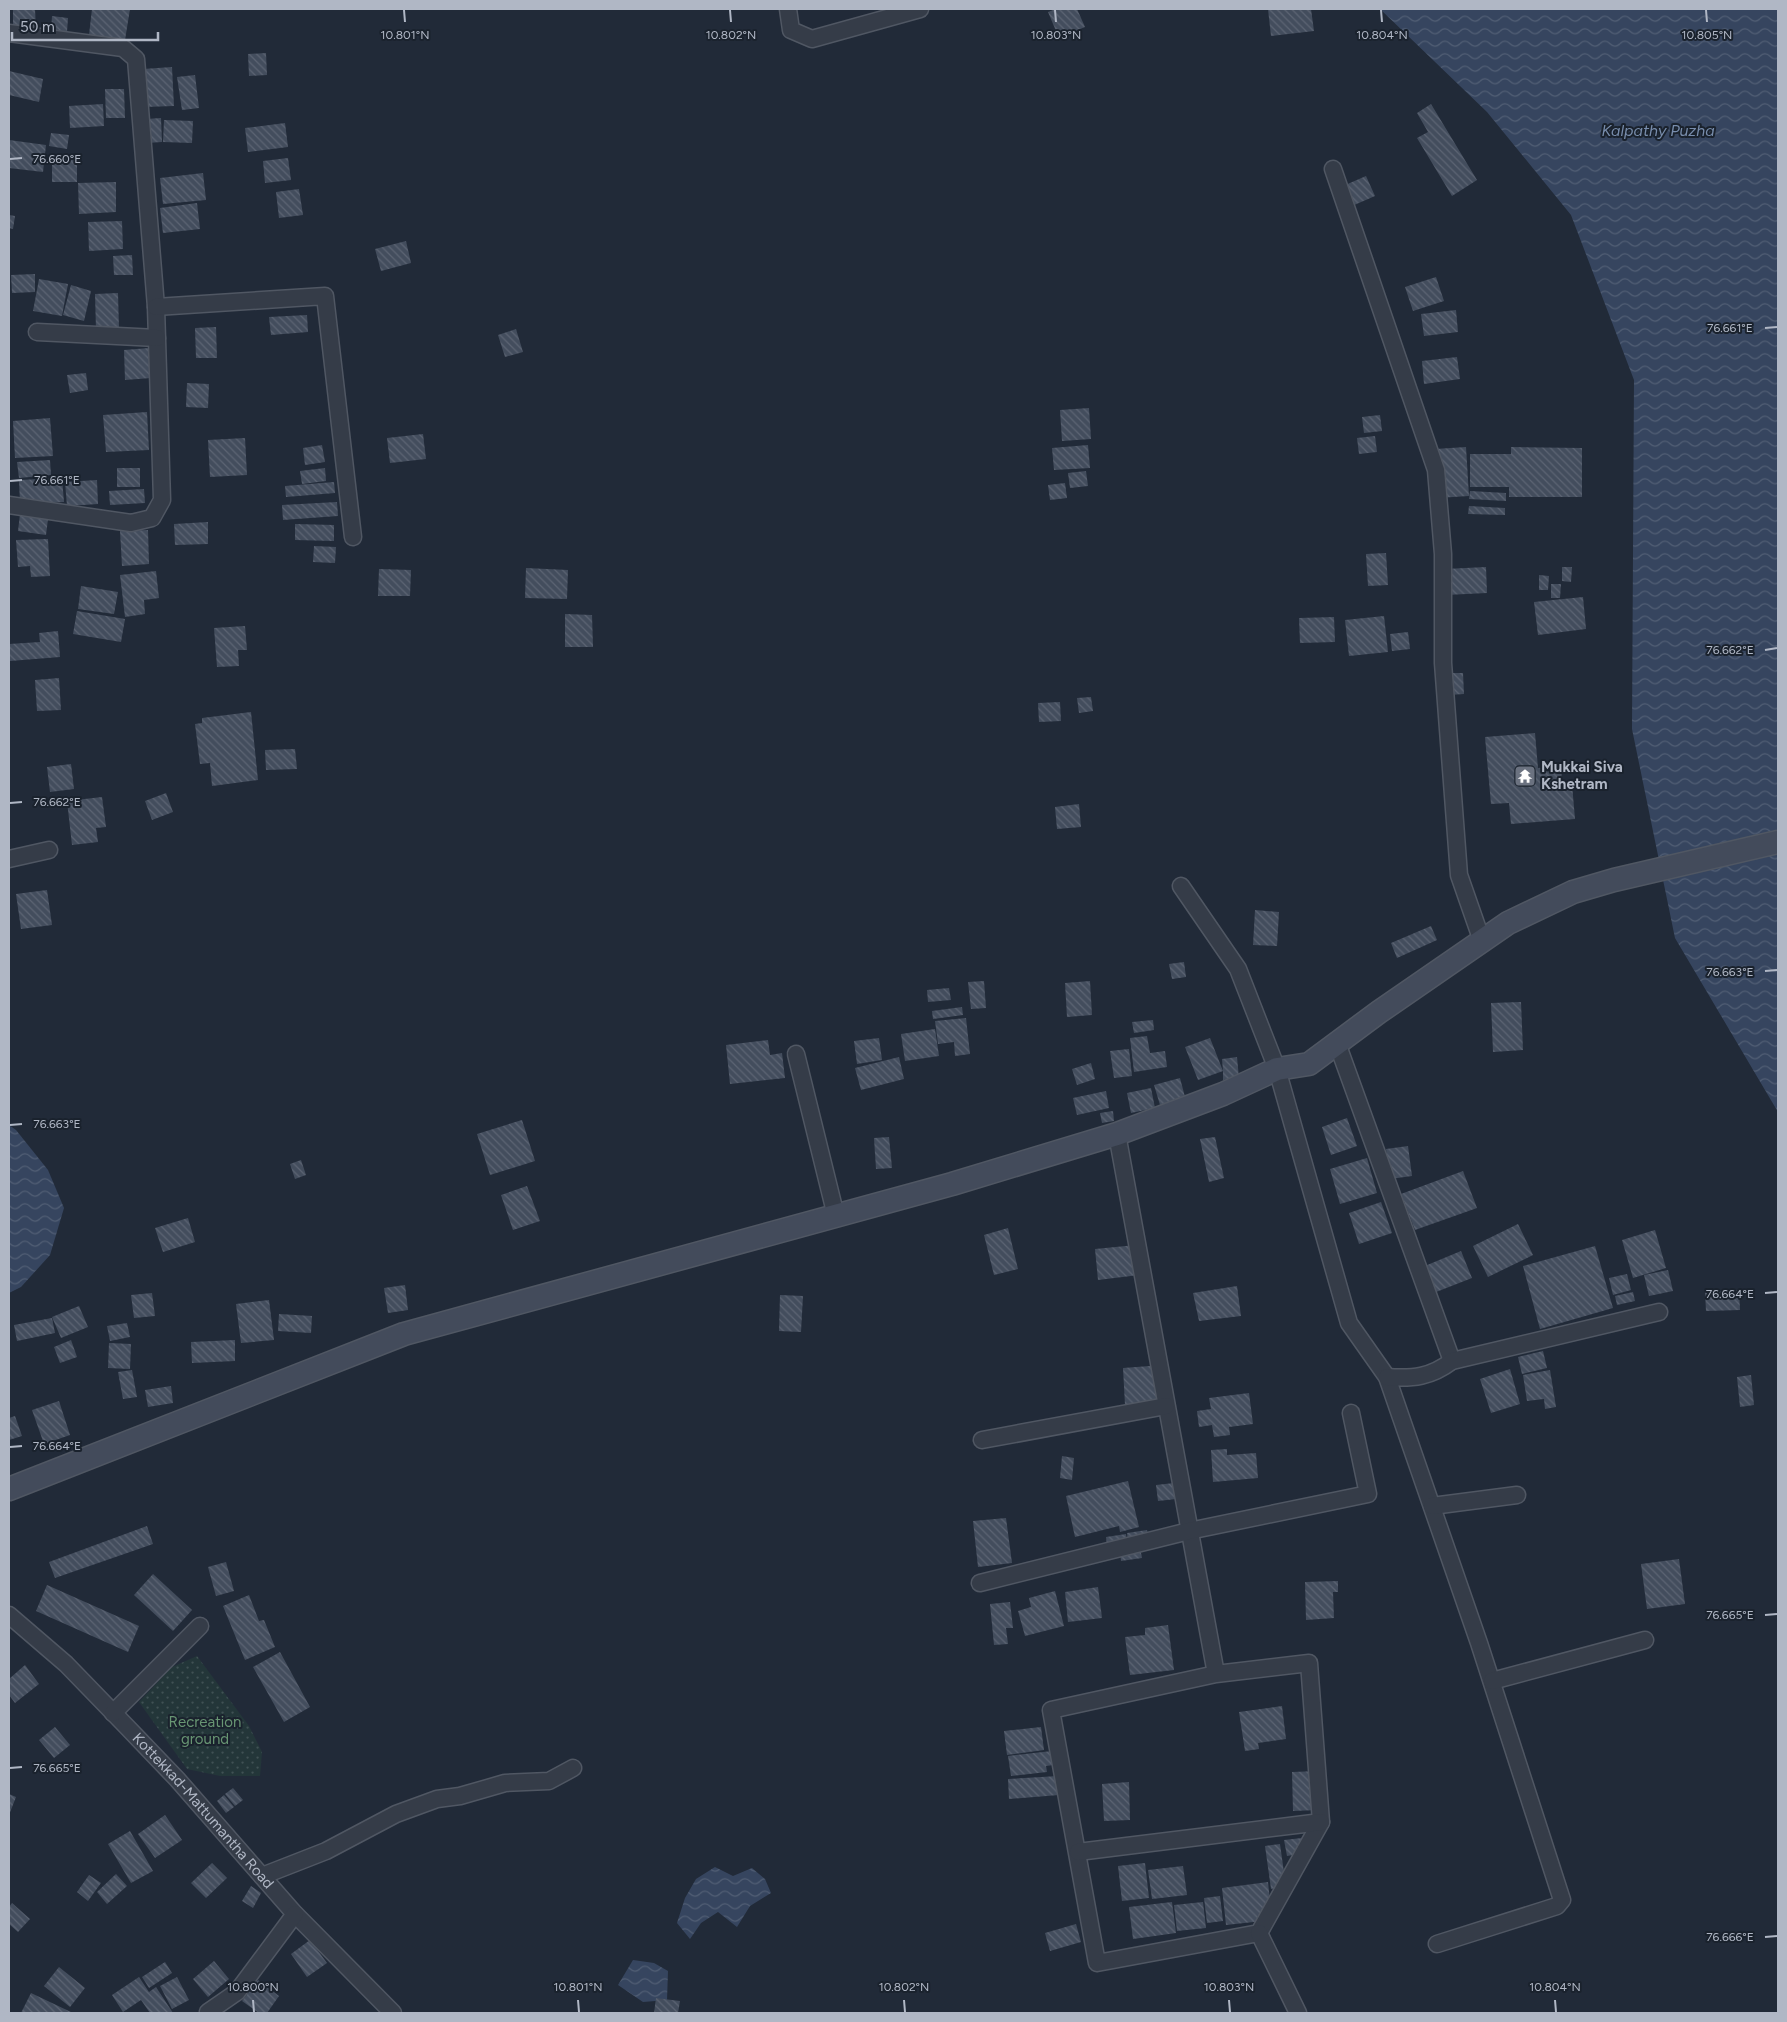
<svg xmlns="http://www.w3.org/2000/svg" width="1787" height="2022" font-family="Figtree,sans-serif">
<style>
.green{fill:url(#green-dots)}
.water{fill:url(#water-waves)}
.building{fill:url(#building-back-hatch)}
.lines{fill:none;stroke-linecap:round;stroke-linejoin:round}
.minor-casing{stroke:#505763;stroke-width:19}
.secondary-casing{stroke:#505763;stroke-width:25}
.minor{stroke:#353c48;stroke-width:16}
.secondary{stroke:#434b5b;stroke-width:22}
.ticks{fill:none;stroke:#b0b7c5;stroke-width:2}
.labels{text-anchor:middle;dominant-baseline:central;stroke-width:4;stroke-linejoin:round;paint-order:stroke}
.poi-label{font-size:15px;font-weight:bold;fill:#b0b7c5;stroke:#1a222d;text-anchor:start}
.park-label{font-size:15px;fill:#689573;stroke:#1a222d}
.street-label{font-size:15px;fill:#b0b7c5;stroke:#1a222d}
.water-label{font-size:16px;font-style:italic;fill:#788dac;stroke:#1a222d}
.ticks-label{font-size:12px;text-anchor:middle;fill:#b0b7c5;stroke:#1a222d;stroke-width:4;stroke-linejoin:round;paint-order:stroke}
</style>
<defs>
<pattern id="green-dots" width="8" height="8" patternUnits="userSpaceOnUse" patternTransform="scale(1.25)"><rect width="8" height="8" fill="#233639"/><path d="M2 2h.1M6 6h.1" fill="none" stroke="#405154" stroke-width="1.8" stroke-linecap="round"/></pattern>
<pattern id="water-waves" width="16" height="10" patternUnits="userSpaceOnUse" patternTransform="scale(1.25)"><rect width="16" height="10" fill="#36455f"/><path d="M0 5q4-4 8 0t8 0" fill="none" stroke="#515e74"/></pattern>
<pattern id="building-back-hatch" width="6" height="6" patternUnits="userSpaceOnUse" patternTransform="scale(1.25)"><rect width="6" height="6" fill="#434d5d"/><path d="M-1 5l2 2M0 0l6 6M5-1l2 2" fill="none" stroke="#5c6473"/></pattern>
</defs>
<rect width="100%" height="100%" fill="#212a38"/>
<!-- green -->
<path class="green" d="M197,1656L249,1726L262,1752L260,1776H220L187,1769L139,1702L172,1667Z"/>
<!-- water -->
<g class="water">
<path d="M1380,9H1778V1112L1675,938L1632,729L1634,380L1571,215L1487,112Z"/>
<path d="M9,1125L16,1130L48,1170L64,1208L50,1255L21,1287L9,1293Z"/>
<path d="M715,1867L733,1876L752,1868L765,1879L771,1893L750,1906L737,1927L718,1912L701,1923L690,1939L677,1923L685,1898L696,1879Z"/>
<path d="M633,1960L654,1963L668,1971L667,2000L643,2002L618,1985Z"/>
</g>
<!-- building -->
<g class="building">
<path d="M13,9H35L36,29H13Z"/>
<path d="M92,9H130L125,40L89,35Z"/>
<path d="M1056,9H1077L1085,27L1059,38L1048,12Z"/>
<path d="M1268,9H1311L1314,31L1271,36Z"/>
<path d="M52,16L68,18L67,32H51Z"/>
<path d="M266,53L267,75L249,76L248,54Z"/>
<path d="M172,67L174,106L145,107L143,69Z"/>
<path d="M9,71L43,79L39,102L9,95Z"/>
<path d="M195,75L199,108L182,110L177,77Z"/>
<path d="M105,89H124L125,118H106Z"/>
<path d="M103,104L104,126L70,128L69,106Z"/>
<path d="M1431,104L1477,180L1452,196L1417,138L1428,132L1417,113Z"/>
<path d="M161,118L162,142L147,143L146,119Z"/>
<path d="M164,120L193,121L192,143L163,142Z"/>
<path d="M285,123L288,147L248,152L245,128Z"/>
<path d="M51,133L69,135L67,149L49,146Z"/>
<path d="M9,140L46,145L43,172L9,168Z"/>
<path d="M288,158L291,180L265,183L263,161Z"/>
<path d="M77,159V182H52V160Z"/>
<path d="M203,173L206,200L163,204L160,178Z"/>
<path d="M1366,176L1375,196L1352,206L1343,186Z"/>
<path d="M116,182V212L79,214L78,183Z"/>
<path d="M299,189L303,215L279,218L276,192Z"/>
<path d="M197,203L200,229L163,233L160,208Z"/>
<path d="M9,215L15,216L13,229L9,228Z"/>
<path d="M122,221L123,249L89,251L88,222Z"/>
<path d="M406,241L411,263L381,271L375,249Z"/>
<path d="M132,255L133,275H114L113,256Z"/>
<path d="M35,274V292L12,293L11,275Z"/>
<path d="M1436,277L1444,301L1413,311L1405,287Z"/>
<path d="M39,279L68,284L62,316L33,311Z"/>
<path d="M71,285L91,291L84,321L63,315Z"/>
<path d="M118,293L119,329L96,330L95,294Z"/>
<path d="M1456,310L1458,332L1424,336L1421,314Z"/>
<path d="M307,315L308,332L271,335L269,317Z"/>
<path d="M216,327L217,358H196L195,328Z"/>
<path d="M516,329L523,352L505,357L498,335Z"/>
<path d="M149,348L151,378L125,380L124,350Z"/>
<path d="M1457,357L1460,379L1424,384L1422,361Z"/>
<path d="M86,373L88,390L70,393L67,375Z"/>
<path d="M187,383L209,384L208,408L186,407Z"/>
<path d="M1089,408L1091,439L1062,441L1060,410Z"/>
<path d="M147,412L149,450L106,452L103,415Z"/>
<path d="M1380,415L1382,431L1364,433L1362,417Z"/>
<path d="M50,418L53,456L15,458L13,421Z"/>
<path d="M423,434L426,459L390,463L387,438Z"/>
<path d="M1375,436L1377,452L1359,454L1357,438Z"/>
<path d="M245,438L247,475L210,477L208,440Z"/>
<path d="M322,445L325,462L305,465L303,448Z"/>
<path d="M1088,445L1090,468L1054,470L1052,448Z"/>
<path d="M1466,447L1469,496L1437,498L1435,449Z"/>
<path d="M1511,447L1582,448V497H1509V487H1470V454H1511Z"/>
<path d="M50,460L51,475L19,478L17,462Z"/>
<rect x="117" y="468" width="23" height="19"/>
<path d="M325,468L326,481L302,484L300,471Z"/>
<path d="M1086,471L1088,486L1070,488L1068,473Z"/>
<path d="M62,478L64,502L20,504L19,480Z"/>
<path d="M97,480L98,504L67,506L65,482Z"/>
<path d="M334,482L335,493L286,497L285,486Z"/>
<path d="M1065,483L1067,498L1050,500L1048,485Z"/>
<path d="M144,489L145,503L110,505L109,491Z"/>
<path d="M1470,491L1506,493V501L1469,499Z"/>
<path d="M337,502L338,516L283,520L282,505Z"/>
<path d="M1469,506L1505,508V515L1468,514Z"/>
<path d="M20,514L48,519L46,535L18,531Z"/>
<path d="M208,522V544L175,545L174,524Z"/>
<path d="M295,524L334,525V541L295,540Z"/>
<path d="M148,530L149,564L122,566L120,531Z"/>
<path d="M48,539L50,576L31,577L30,566L18,567L16,540Z"/>
<path d="M314,546L336,547L335,563L313,562Z"/>
<path d="M1386,553L1388,585L1368,586L1366,554Z"/>
<path d="M1486,567L1487,593L1446,595L1445,569Z"/>
<path d="M1562,567H1572L1571,582L1562,581Z"/>
<path d="M526,568L568,570L567,599L525,598Z"/>
<path d="M379,569L411,570L410,596H378Z"/>
<path d="M156,571L159,598L144,600L145,614L125,617L120,575Z"/>
<path d="M1539,575L1549,576L1548,590H1539Z"/>
<path d="M1551,584H1561L1560,598H1551Z"/>
<path d="M81,586L118,592L114,614L78,609Z"/>
<path d="M1583,597L1586,629L1538,635L1534,602Z"/>
<path d="M77,611L125,619L121,642L73,634Z"/>
<path d="M565,614L592,615L593,647H565Z"/>
<path d="M1384,616L1388,652L1349,656L1345,620Z"/>
<path d="M1334,617L1335,642L1300,643L1299,618Z"/>
<path d="M245,626L247,650H238L239,666L217,667L214,628Z"/>
<path d="M58,631L60,657L10,661L9,644L40,642L39,633Z"/>
<path d="M1408,632L1410,649L1392,651L1390,634Z"/>
<path d="M1449,673H1463L1464,694L1449,695Z"/>
<path d="M59,678L61,710L37,711L35,680Z"/>
<path d="M1091,697L1093,711L1079,713L1077,698Z"/>
<path d="M1060,702L1061,721L1039,722L1038,703Z"/>
<path d="M251,712L258,780L212,786L210,763L200,764L195,724L202,723V718Z"/>
<path d="M1535,733L1538,768L1561,766L1562,784H1572L1575,819L1511,824L1509,803L1491,804L1485,737Z"/>
<path d="M295,749L297,769L266,770L265,750Z"/>
<path d="M71,764L74,789L50,792L47,767Z"/>
<path d="M166,793L173,812L152,820L145,801Z"/>
<path d="M102,797L106,827L96,828L98,842L72,845L67,801Z"/>
<path d="M1079,804L1081,827L1057,829L1055,807Z"/>
<path d="M47,890L52,925L21,929L16,894Z"/>
<path d="M1255,910L1279,912L1277,946L1253,945Z"/>
<path d="M1431,926L1437,940L1397,958L1391,943Z"/>
<path d="M1184,962L1186,977L1172,979L1169,964Z"/>
<path d="M984,981L986,1008L971,1009L968,982Z"/>
<path d="M1090,981L1092,1015L1067,1017L1065,983Z"/>
<path d="M949,988L951,1000L928,1002L927,990Z"/>
<path d="M1521,1002L1523,1050L1493,1052L1491,1003Z"/>
<path d="M962,1007L963,1015L933,1019L932,1011Z"/>
<path d="M966,1018L970,1054L955,1056L954,1042L938,1044L935,1021Z"/>
<path d="M1153,1020L1154,1030L1134,1033L1132,1022Z"/>
<path d="M935,1029L939,1056L905,1061L901,1034Z"/>
<path d="M1147,1036L1150,1053L1165,1051L1167,1067L1134,1072L1130,1038Z"/>
<path d="M879,1038L882,1060L857,1064L854,1041Z"/>
<path d="M1210,1038L1223,1071L1222,1059L1237,1057L1239,1078L1223,1080V1071L1198,1080L1185,1047Z"/>
<path d="M768,1040L770,1055L782,1053L785,1078L730,1084L726,1045Z"/>
<path d="M1129,1049L1132,1076L1114,1078L1110,1051Z"/>
<path d="M899,1057L904,1079L861,1090L855,1068Z"/>
<path d="M1091,1063L1095,1079L1077,1085L1072,1069Z"/>
<path d="M1180,1078L1185,1097L1160,1105L1154,1085Z"/>
<path d="M1151,1088L1155,1108L1131,1113L1127,1093Z"/>
<path d="M1106,1091L1109,1108L1077,1115L1073,1098Z"/>
<path d="M1113,1111L1114,1121L1102,1123L1100,1113Z"/>
<path d="M1347,1118L1357,1146L1331,1155L1322,1127Z"/>
<path d="M522,1120L535,1161L490,1175L477,1134Z"/>
<path d="M889,1137L892,1168L876,1169L874,1138Z"/>
<path d="M1215,1137L1224,1178L1209,1182L1200,1139Z"/>
<path d="M1408,1146L1412,1176L1390,1179L1386,1149Z"/>
<path d="M1367,1158L1377,1193L1340,1204L1330,1169Z"/>
<path d="M301,1160L306,1175L295,1179L290,1164Z"/>
<path d="M1463,1171L1477,1208L1415,1230L1401,1194Z"/>
<path d="M527,1186L540,1221L513,1230L501,1195Z"/>
<path d="M1381,1202L1392,1233L1359,1244L1349,1213Z"/>
<path d="M188,1218L195,1242L163,1252L155,1228Z"/>
<path d="M1518,1224L1533,1255L1488,1277L1473,1246Z"/>
<path d="M1008,1228L1018,1269L994,1275L984,1235Z"/>
<path d="M1655,1230L1666,1268L1633,1278L1622,1240Z"/>
<path d="M1136,1245L1139,1275L1098,1280L1095,1249Z"/>
<path d="M1595,1246L1613,1308L1540,1329L1523,1266Z"/>
<path d="M1461,1251L1472,1278L1431,1294L1420,1268Z"/>
<path d="M1668,1270L1673,1291L1649,1296L1644,1275Z"/>
<path d="M1627,1274L1631,1290L1613,1295L1609,1278Z"/>
<path d="M405,1285L408,1310L388,1313L384,1288Z"/>
<path d="M1237,1286L1241,1316L1199,1321L1193,1293Z"/>
<path d="M1739,1290L1740,1310L1706,1311L1705,1292Z"/>
<path d="M1633,1292L1635,1301L1617,1305L1615,1296Z"/>
<path d="M152,1293L155,1316L134,1318L131,1295Z"/>
<path d="M780,1295L803,1296L801,1332L779,1331Z"/>
<path d="M269,1300L274,1340L241,1343L236,1304Z"/>
<path d="M79,1306L88,1327L61,1338L52,1317Z"/>
<path d="M279,1314L312,1316L311,1333L278,1331Z"/>
<path d="M52,1318L55,1333L17,1341L14,1325Z"/>
<path d="M127,1323L130,1337L110,1341L107,1326Z"/>
<path d="M71,1340L77,1357L60,1363L54,1347Z"/>
<path d="M235,1340V1361L192,1363L191,1342Z"/>
<path d="M109,1343L131,1344L130,1369L108,1368Z"/>
<path d="M1543,1351L1547,1368L1522,1374L1518,1357Z"/>
<path d="M1163,1365L1165,1402L1125,1405L1123,1368Z"/>
<path d="M1510,1369L1520,1404L1491,1413L1480,1379Z"/>
<path d="M132,1370L137,1397L123,1399L118,1372Z"/>
<path d="M1550,1370L1556,1407L1545,1409L1544,1399L1527,1401L1523,1375Z"/>
<path d="M1751,1375L1754,1405L1740,1407L1737,1377Z"/>
<path d="M171,1386L173,1403L148,1407L145,1390Z"/>
<path d="M1249,1393L1253,1424L1229,1427L1230,1435L1214,1437L1212,1425L1199,1427L1197,1411L1211,1409L1209,1398Z"/>
<path d="M59,1401L70,1435L44,1444L32,1410Z"/>
<path d="M15,1416L22,1436L9,1440V1418Z"/>
<path d="M1227,1449V1455L1256,1453L1258,1478L1213,1482L1211,1450Z"/>
<path d="M1062,1456L1074,1458L1072,1480L1060,1478Z"/>
<path d="M1128,1481L1139,1527L1120,1532L1119,1526L1075,1537L1066,1496Z"/>
<path d="M1174,1483L1176,1499L1158,1501L1156,1485Z"/>
<path d="M1006,1518L1012,1563L978,1567L973,1521Z"/>
<path d="M147,1526L153,1544L55,1578L49,1562Z"/>
<path d="M1147,1530L1149,1540L1128,1542L1127,1533Z"/>
<path d="M1126,1534L1127,1543L1107,1546L1106,1537Z"/>
<path d="M1140,1548L1142,1558L1121,1561L1120,1551Z"/>
<path d="M1679,1559L1685,1604L1647,1609L1641,1564Z"/>
<path d="M226,1562L234,1591L216,1596L208,1567Z"/>
<path d="M153,1574L192,1610L173,1631L134,1595Z"/>
<path d="M1338,1581V1592H1333L1334,1618L1306,1620L1305,1582Z"/>
<path d="M47,1585L139,1626L128,1652L36,1611Z"/>
<path d="M1098,1587L1102,1618L1068,1622L1065,1592Z"/>
<path d="M1055,1591L1064,1626L1025,1636L1018,1611L1031,1607L1029,1598Z"/>
<path d="M249,1595L259,1621L264,1620L275,1647L245,1660L223,1606Z"/>
<path d="M1010,1602L1013,1628H1006L1008,1644L994,1645L990,1604Z"/>
<path d="M1168,1625L1174,1670L1130,1675L1125,1637L1145,1635V1628Z"/>
<path d="M280,1652L310,1707L284,1722L253,1667Z"/>
<path d="M25,1665L39,1684L15,1703L9,1695V1679Z"/>
<path d="M1282,1706L1286,1739L1258,1743L1259,1749L1245,1751L1239,1712Z"/>
<path d="M55,1727L70,1745L54,1758L39,1740Z"/>
<path d="M1041,1727L1044,1750L1007,1755L1004,1731Z"/>
<path d="M1052,1751L1054,1765L1046,1766L1047,1772L1011,1776L1008,1756Z"/>
<path d="M1318,1771L1319,1810L1293,1811L1292,1772Z"/>
<path d="M1058,1776L1059,1795L1009,1799L1008,1779Z"/>
<path d="M1129,1782L1130,1820L1104,1821L1102,1784Z"/>
<path d="M233,1788L243,1800L235,1806L225,1794Z"/>
<path d="M9,1794L16,1797L9,1815Z"/>
<path d="M224,1795L234,1807L226,1813L217,1801Z"/>
<path d="M165,1815L182,1840L155,1858L138,1834Z"/>
<path d="M130,1831L153,1871L131,1883L108,1844Z"/>
<path d="M1302,1838L1305,1853L1287,1856L1284,1840Z"/>
<path d="M1280,1844L1286,1887L1271,1889L1265,1846Z"/>
<path d="M212,1863L227,1878L206,1898L191,1883Z"/>
<path d="M1145,1863L1149,1898L1122,1901L1118,1866Z"/>
<path d="M1183,1866L1187,1895L1152,1899L1148,1870Z"/>
<path d="M116,1874L127,1886L107,1904L97,1892Z"/>
<path d="M89,1875L101,1883L88,1901L77,1892Z"/>
<path d="M1268,1882L1272,1920L1226,1925L1222,1888Z"/>
<path d="M251,1886L261,1893L253,1908L242,1901Z"/>
<path d="M1220,1896L1223,1921L1207,1923L1204,1898Z"/>
<path d="M1172,1902L1176,1933L1133,1939L1129,1907Z"/>
<path d="M1203,1902L1206,1928L1177,1931L1174,1905Z"/>
<path d="M12,1903L30,1919L18,1932L9,1924V1907Z"/>
<path d="M1076,1924L1081,1942L1050,1951L1045,1933Z"/>
<path d="M310,1940L327,1963L307,1977L291,1954Z"/>
<path d="M214,1961L229,1979L208,1997L193,1979Z"/>
<path d="M165,1962L172,1973L149,1988L142,1977Z"/>
<path d="M59,1967L85,1988L70,2007L44,1986Z"/>
<path d="M139,1977L149,1992L156,1987L173,2013H150L141,2000L123,2012L112,1995Z"/>
<path d="M177,1977L189,2000L172,2009L160,1986Z"/>
<path d="M258,1980L279,1996L267,2013H259L242,2001Z"/>
<path d="M31,1993L73,2013H21Z"/>
<path d="M656,1998L680,2001L678,2013H654Z"/>
</g>
<g class="lines">
<!-- minor casing -->
<g class="minor-casing">
<g id="minor">
<path d="M788,9L791,30L812,39L920,9"/>
<path d="M9,33L123,48L136,59L156,307L162,500L152,518L131,523L9,505"/>
<path d="M1333,169L1436,470L1443,554V663L1459,875L1482,941"/>
<path d="M156,307L325,296L353,537"/>
<path d="M37,332L157,338"/>
<path d="M9,859L49,850"/>
<path d="M1181,886L1238,969L1277,1069L1349,1323L1387,1377L1479,1643L1562,1900L1557,1906L1437,1944"/>
<path d="M1337,1043L1452,1361"/>
<path d="M796,1054L836,1216"/>
<path d="M1117,1134L1216,1674L1051,1710L1097,1963L1259,1933L1321,1822L1309,1663L1216,1674"/>
<path d="M1387,1377C1413,1379 1431,1377 1452,1361L1659,1312"/>
<path d="M982,1440L1166,1406"/>
<path d="M1432,1506L1517,1495"/>
<path d="M980,1583L1189,1531L1368,1494L1351,1413"/>
<path id="s1" d="M9,1615L66,1664L129,1729L177,1779L295,1914L393,2013"/>
<path d="M1492,1681L1645,1640"/>
<path d="M113,1713L200,1626"/>
<path d="M1078,1852L1321,1822"/>
<path d="M262,1876L326,1851L396,1814L437,1799L460,1796L505,1783L549,1781L573,1768"/>
<path d="M1259,1933L1298,2013"/>
<path d="M208,2012L237,1992L295,1914"/>
</g>
</g>
<!-- secondary casing -->
<g class="secondary-casing">
<path id="secondary" d="M9,1489L404,1334L952,1184L1117,1134L1223,1094L1277,1069L1309,1064L1379,1012L1508,923L1573,892L1614,880L1778,842"/>
</g>
<!-- minor -->
<use href="#minor" class="minor"/>
<!-- secondary -->
<use href="#secondary" class="secondary"/>
</g>
<!-- ticks -->
<path class="ticks" d="M404,10L405,22M730,10L731,22M1055,10L1056,22M1381,10L1382,22M1706,10L1707,22M10,159L22,158M1765,328L1777,327M10,481L22,480M1765,650L1777,648M10,803L22,802M1765,971L1777,970M10,1125L22,1124M1765,1293L1777,1292M10,1447L22,1446M1765,1615L1777,1614M10,1768L22,1767M1765,1937L1777,1936M253,2000L254,2012M578,2000L579,2012M904,2000L905,2012M1229,2000L1230,2012M1555,2000L1556,2012"/>
<!-- icons -->
<defs>
<g id="temple-square" transform="scale(1.125)"><rect x="-9" y="-9" width="18" height="18" rx="4" fill="#6b7280" stroke="#1a222d"/><path d="M0-6L5-2H3V0L6.5 2.5H4V6H1.5V3h-3V6H-4V2.5H-6.5L-3 0V-2H-5Z" fill="#fff"/></g>
</defs>
<g fill-rule="evenodd">
<use href="#temple-square" x="1525" y="776"/>
</g>
<g class="labels">
<!-- poi labels -->
<g class="poi-label">
<text x="1541" y="767">Mukkai Siva<tspan x="1541" dy="17">Kshetram</tspan></text>
</g>
<!-- park labels -->
<g class="park-label">
<text x="205" y="1722">Recreation<tspan x="205" dy="17">ground</tspan></text>
</g>
<!-- street labels -->
<g class="street-label">
<text stroke="none"><textPath href="#s1" startOffset="276">Kottekkad-Mattumantha Road</textPath></text>
</g>
<!-- water labels -->
<g class="water-label">
<text x="1658" y="130">Kalpathy Puzha</text>
</g>
</g>
<g class="ticks-label">
<text x="1707" y="39">10.805°N</text>
<text x="405" y="39">10.801°N</text>
<text x="731" y="39">10.802°N</text>
<text x="1056" y="39">10.803°N</text>
<text x="1382" y="39">10.804°N</text>
<text x="57" y="163">76.660°E</text>
<text x="1730" y="332">76.661°E</text>
<text x="57" y="484">76.661°E</text>
<text x="1730" y="654">76.662°E</text>
<text x="57" y="806">76.662°E</text>
<text x="1730" y="976">76.663°E</text>
<text x="57" y="1128">76.663°E</text>
<text x="1730" y="1298">76.664°E</text>
<text x="57" y="1450">76.664°E</text>
<text x="1730" y="1619">76.665°E</text>
<text x="57" y="1772">76.665°E</text>
<text x="1730" y="1941">76.666°E</text>
<text x="253" y="1991">10.800°N</text>
<text x="578" y="1991">10.801°N</text>
<text x="904" y="1991">10.802°N</text>
<text x="1229" y="1991">10.803°N</text>
<text x="1555" y="1991">10.804°N</text>
</g>
<!-- border -->
<rect width="1787" height="2022" fill="none" stroke="#b0b7c5" stroke-width="20"/>
<!-- scale -->
<path d="M12 32v8h146v-8" fill="none" stroke="#b0b7c5" stroke-width="2.5"/>
<text x="20" y="32" font-size="15" fill="#b0b7c5" stroke="#1a222d" stroke-width="4" paint-order="stroke">50 m</text>
</svg>
